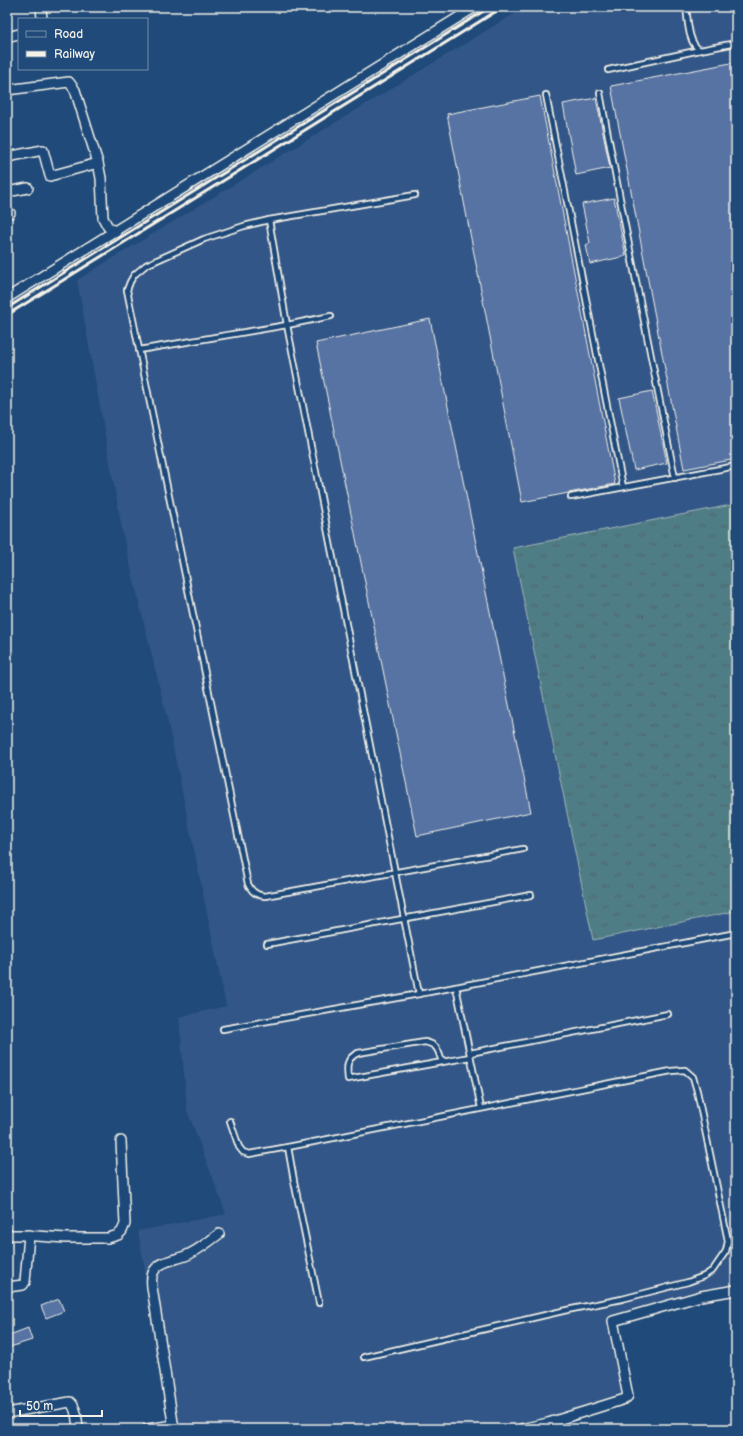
<svg xmlns="http://www.w3.org/2000/svg" width="743" height="1436" font-family="'Balsamiq Sans',sans-serif">
<style>
.built{fill:#305687}
.grass{fill:url(#grass-tufts);stroke:#a2b7b7}
.building{fill:#5773a4;stroke:#f4f1e8}
.lines{fill:none;stroke-linecap:round;stroke-linejoin:round}
.service-casing{stroke:#f4f1e8;stroke-width:8}
.minor-casing{stroke:#f4f1e8;stroke-width:12}
.service{stroke:#1f4a7a;stroke-width:4.5}
.minor{stroke:#1f4a7a;stroke-width:9}
.rail{stroke:#f4f1e8;stroke-width:3}
</style>
<defs>
<pattern id="grass-tufts" width="24" height="20" patternUnits="userSpaceOnUse"><rect width="24" height="20" fill="#507d86"/><path d="M3 7l-1-3M5 7V3M7 7l1-3M15 17l-1-3M17 17v-4M19 17l1-3" fill="none" stroke="#4d6569"/></pattern>
</defs>
<rect width="100%" height="100%" fill="#1f4a7a"/>
<filter id="ink" filterUnits="userSpaceOnUse"><feTurbulence type="fractalNoise" baseFrequency=".025" numOctaves="2"/><feDisplacementMap in="SourceGraphic" scale="8" xChannelSelector="R" yChannelSelector="G"/><feConvolveMatrix kernelMatrix="1 2 1 2 8 2 1 2 1" color-interpolation-filters="sRGB"/></filter>
<g filter="url(#ink)">
<!-- built -->
<path class="built" d="M525,7H736V504L513,548L593,940L736,911V1290L613,1321L628,1396L520,1429H173L138,1231L226,1214L187,1110L179,1017L226,1006L168,723L123,535L77,280Z"/>
<!-- grass -->
<path class="grass" d="M736,504V911L593,940L513,548Z"/>
<!-- building -->
<g class="building">
<path d="M736,62V459L684,469L611,86Z"/>
<path d="M540,96L615,484L522,502L447,114Z"/>
<path d="M596,98L610,168L576,175L563,104Z"/>
<path d="M614,198L626,256L590,264L586,245L590,243L582,204Z"/>
<path d="M430,319L531,812L417,836L316,343Z"/>
<path d="M652,391L667,463L634,470L619,398Z"/>
<path d="M59,1299L64,1311L46,1318L41,1306Z"/>
<path d="M28,1328L32,1340L7,1348V1336Z"/>
</g>
<g class="lines">
<!-- service casing -->
<g class="service-casing">
<g id="service">
<path d="M686,7C688,20 688,44 700,50L736,43"/>
<path d="M608,70L700,50"/>
<path d="M600,93L625,225L675,478"/>
<path d="M546,95L623,487"/>
<path d="M415,195L269,220L244,226L204,239L146,265L134,275L130,282L127,290L248,884C252,892 256,895 265,896L523,849"/>
<path d="M269,220L287,325L419,994"/>
<path d="M139,350L287,325L331,316"/>
<path d="M571,497L736,466"/>
<path d="M267,944L531,895"/>
<path d="M456,987L481,1108"/>
<path d="M223,1029L419,994L736,933"/>
<path d="M470,1053L668,1014"/>
<path d="M442,1062C438,1050 438,1045 425,1042L358,1053C345,1059 347,1068 348,1079L470,1057"/>
<path d="M230,1121L239,1147L243,1152L249,1154L288,1147"/>
<path d="M319,1303L294,1181L288,1147L671,1071L685,1070L693,1077L697,1091L728,1241L726,1251L713,1270L704,1276L688,1282L622,1299L567,1310L364,1357"/>
</g>
</g>
<!-- minor casing -->
<g class="minor-casing">
<g id="minor">
<path d="M41,7L42,19"/>
<path d="M7,37L19,34"/>
<path d="M7,90L69,82L75,90L98,163"/>
<path d="M7,157L43,150L50,176L98,163L101,178L103,218L108,227L116,232"/>
<path d="M7,192L28,188"/>
<path d="M7,214L10,213"/>
<path d="M7,298L475,7"/>
<path d="M7,1235H22L66,1238H108L118,1235L122,1231L125,1224L121,1141"/>
<path d="M7,1287L23,1285L25,1282L29,1235"/>
<path d="M7,1413L70,1402C77,1408 77,1420 78,1429"/>
<path d="M147,1429L174,1425"/>
<path d="M174,1429L153,1294C152,1287 150,1279 153,1273C158,1261 175,1260 185,1256C198,1251 208,1242 219,1234"/>
<path d="M521,1429L548,1423L625,1399L628,1396L613,1321L701,1296L736,1290"/>
</g>
</g>
<!-- service -->
<use href="#service" class="service"/>
<!-- minor -->
<use href="#minor" class="minor"/>
<!-- rail -->
<g class="rail">
<path d="M7,308L490,7"/>
<path d="M7,315L503,7"/>
</g>
</g>
</g>
<!-- margin -->
<rect width="743" height="1436" fill="none" stroke="#1f4a7a" stroke-width="24"/>
<rect x="12" y="12" width="719" height="1412" fill="none" stroke="#f4f1e8" stroke-width="1.5" filter="url(#ink)"/>
<!-- legend -->
<rect x="18" y="18" width="130" height="52" fill="#1f4a7a" stroke="#748da6"/>
<rect x="26" y="31" width="20" height="6" fill="#1f4a7a" stroke="#748da6"/>
<text x="54" y="38" font-size="12" fill="#f4f1e8">Road</text>
<rect x="26" y="51" width="20" height="6" fill="#f4f1e8" stroke="#748da6"/>
<text x="54" y="58" font-size="12" fill="#f4f1e8">Railway</text>
<!-- scale -->
<path d="M20 1410v6h82v-6" fill="none" stroke="#f4f1e8" stroke-width="2"/>
<text x="26" y="1410" font-size="12" fill="#f4f1e8" stroke="#1f4a7a" stroke-width="3" paint-order="stroke">50 m</text>
</svg>
